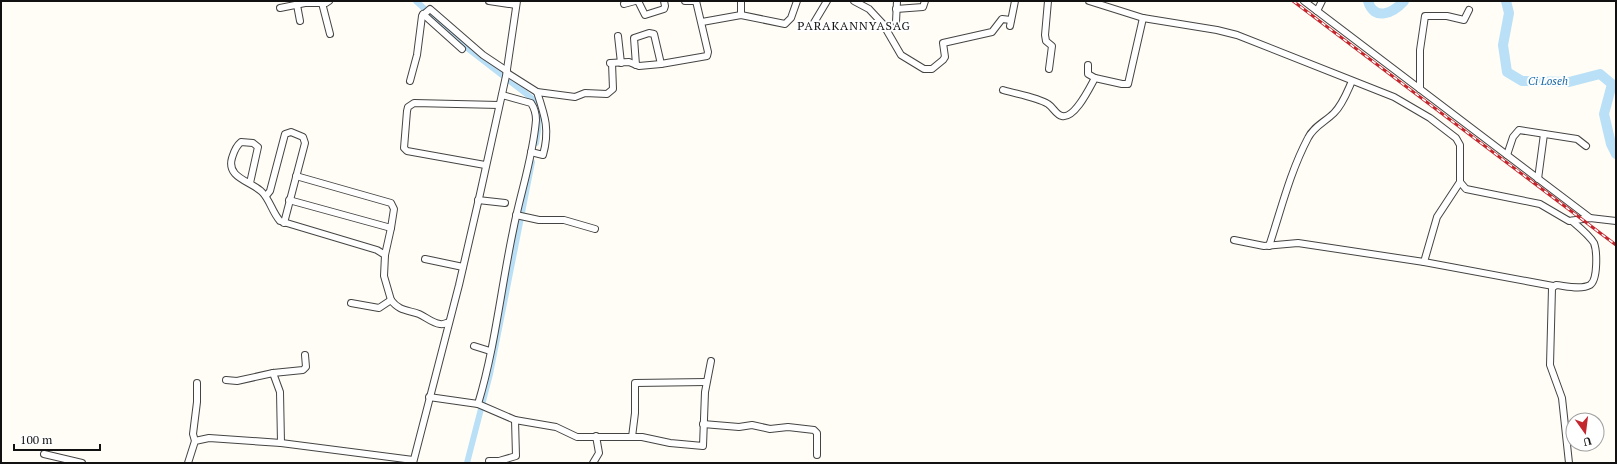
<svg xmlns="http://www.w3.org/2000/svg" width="1617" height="464" font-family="'PT Serif',serif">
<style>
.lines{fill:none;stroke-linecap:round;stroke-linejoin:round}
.canal{stroke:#b9e0f7;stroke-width:6}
.river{stroke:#b9e0f7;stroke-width:10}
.minor-casing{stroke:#444;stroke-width:8}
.minor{stroke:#fff;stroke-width:6}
.rail-casing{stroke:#c4262e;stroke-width:3}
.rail{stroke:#fff;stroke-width:1.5;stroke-dasharray:4.5;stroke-linecap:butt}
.labels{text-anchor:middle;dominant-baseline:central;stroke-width:4;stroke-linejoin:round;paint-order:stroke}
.water-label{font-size:11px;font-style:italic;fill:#1768a6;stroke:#fff}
.quarter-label{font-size:12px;letter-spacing:1px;fill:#111;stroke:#fff}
</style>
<rect width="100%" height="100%" fill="#fffdf5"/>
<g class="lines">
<!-- canal -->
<g class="canal">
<path d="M416,1L467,48L538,103V130L536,143"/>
<path d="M467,463L490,374L532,162"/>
</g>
<!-- river -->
<g class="river">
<path d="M1368,1C1374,22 1393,13 1404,1"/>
<path d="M1506,1L1509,13L1503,45L1507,72L1522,81L1569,82L1600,74L1612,84L1604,114L1611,144L1616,154"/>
</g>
<!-- minor casing -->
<g class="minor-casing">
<g id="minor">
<path d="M489,1L516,5"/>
<path d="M638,1L645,15L664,9L665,6L664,1"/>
<path d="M685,1H694"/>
<path d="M854,1L869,9L883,24L901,55L924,69H932L943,60L945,57L943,43L992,32L1002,19L1011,20"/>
<path d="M1048,1L1045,35L1046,41L1052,46L1049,69"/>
<path d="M1089,1L1143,18L1217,30L1237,35L1394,97L1430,118L1456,138L1460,145V182L1466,189L1540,204L1569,221L1590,218L1616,221"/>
<path d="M1304,1L1590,218"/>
<path d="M322,3L330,34"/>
<path d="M624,4L635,1"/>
<path d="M297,5L300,21"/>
<path d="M280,8L305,3H326L329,1"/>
<path d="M896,9L923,7L925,1"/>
<path d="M1317,11L1322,1"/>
<path d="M423,14L462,49"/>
<path d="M741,15V1"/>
<path d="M702,22L741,15L785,24L791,18L797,1"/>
<path d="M896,22L897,1"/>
<path d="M812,26L827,1"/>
<path d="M1010,26L1015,1"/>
<path d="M618,36L621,63"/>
<path d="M610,63L629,62L639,66L661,64L707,56L708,52L696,1"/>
<path d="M636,65L634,38L649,33L654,34L661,64"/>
<path d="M1088,65V74L1095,78"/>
<path d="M507,73L537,92L575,97L585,93L607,94L613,89L612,63"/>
<path d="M410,81L417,55L422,16L430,9L483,55L507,71"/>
<path d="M1420,89V50L1425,16H1447L1464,20L1469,10"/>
<path d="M1003,90C1016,94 1037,97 1048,104C1053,107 1056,115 1062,116C1075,119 1090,87 1095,78L1122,84H1128L1143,18"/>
<path d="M531,152L543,155C550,130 545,116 537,92"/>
<path d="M1507,155L1513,137L1519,130L1577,139L1586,146"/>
<path d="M485,165L407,151L404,148L407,111L408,107L414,103L499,105"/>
<path d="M1538,179L1544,134"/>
<path d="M250,183L258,147L253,143L241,142C235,147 234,152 232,158C226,178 251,181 262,192C270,200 272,212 280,221L377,250L385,255L384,276L391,300"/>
<path d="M266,196L270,191L285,134L291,132L303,137L305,143L284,223"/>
<path d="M289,200L391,228L394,209L391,203L296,176"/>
<path d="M478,200L505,203"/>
<path d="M516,215L539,220H564L595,229"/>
<path d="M1234,240L1264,246L1298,243L1424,262L1553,286"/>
<path d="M1269,246C1281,210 1290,172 1308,138C1314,126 1325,122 1334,113C1343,104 1347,92 1352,81"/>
<path d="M385,255L391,228"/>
<path d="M425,259L463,267"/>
<path d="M1424,262L1437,217L1460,182"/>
<path d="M351,303L379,308L391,300C399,311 408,310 419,314C426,317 432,323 440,324C443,325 446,323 449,322"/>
<path d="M474,346L490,351"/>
<path d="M273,373L280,392L281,443"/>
<path d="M226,380L237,381L273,373L303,370L306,367L305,355"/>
<path d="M429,397L478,404L515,420L556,427L577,437H642L670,443L703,446L705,392L711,361"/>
<path d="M478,404C495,348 501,288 513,231C520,194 533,158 536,120C536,114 535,109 531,103L502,95"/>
<path d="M703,424L739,427L752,425L770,429L788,427L814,430L817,433V455"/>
<path d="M632,437L635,413V383L706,382"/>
<path d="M195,441L193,434L197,402V383"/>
<path d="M44,454L82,463"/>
<path d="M489,461H499L516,456L515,420"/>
<path d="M188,463L195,441L209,438L281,443L413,460"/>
<path d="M413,463L459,285L480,194L506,76L517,1"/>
<path d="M593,463L599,453L596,436"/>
<path d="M1569,463L1562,398L1550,365L1552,288L1556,285C1566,286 1581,290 1590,285C1598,280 1597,251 1594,243C1589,235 1579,227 1572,221"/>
</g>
</g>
<!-- minor -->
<use href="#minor" class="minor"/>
<!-- rail casing -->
<g class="rail-casing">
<path id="rail" d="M1293,1L1616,245"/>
</g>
<!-- rail -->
<use href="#rail" class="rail"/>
</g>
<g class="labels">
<!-- water labels -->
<g class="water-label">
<text x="1548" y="81">Ci Loseh</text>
</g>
<!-- quarter labels -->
<g class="quarter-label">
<text x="854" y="25">PARAKANNYASAG</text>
</g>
</g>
<!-- border -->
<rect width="1617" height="464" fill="none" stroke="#111111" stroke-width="4"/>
<!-- north arrow -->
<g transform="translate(1585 432) rotate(166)"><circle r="19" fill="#ffffff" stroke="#a0a0a0"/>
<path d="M0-3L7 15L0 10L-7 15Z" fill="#c4262e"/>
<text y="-6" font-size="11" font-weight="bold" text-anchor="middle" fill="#111111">U</text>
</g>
<!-- scale -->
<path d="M14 444v6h86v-6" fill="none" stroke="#111111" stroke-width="2"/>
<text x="20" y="444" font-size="12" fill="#111111" stroke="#ffffff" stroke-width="3" paint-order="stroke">100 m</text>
</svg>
